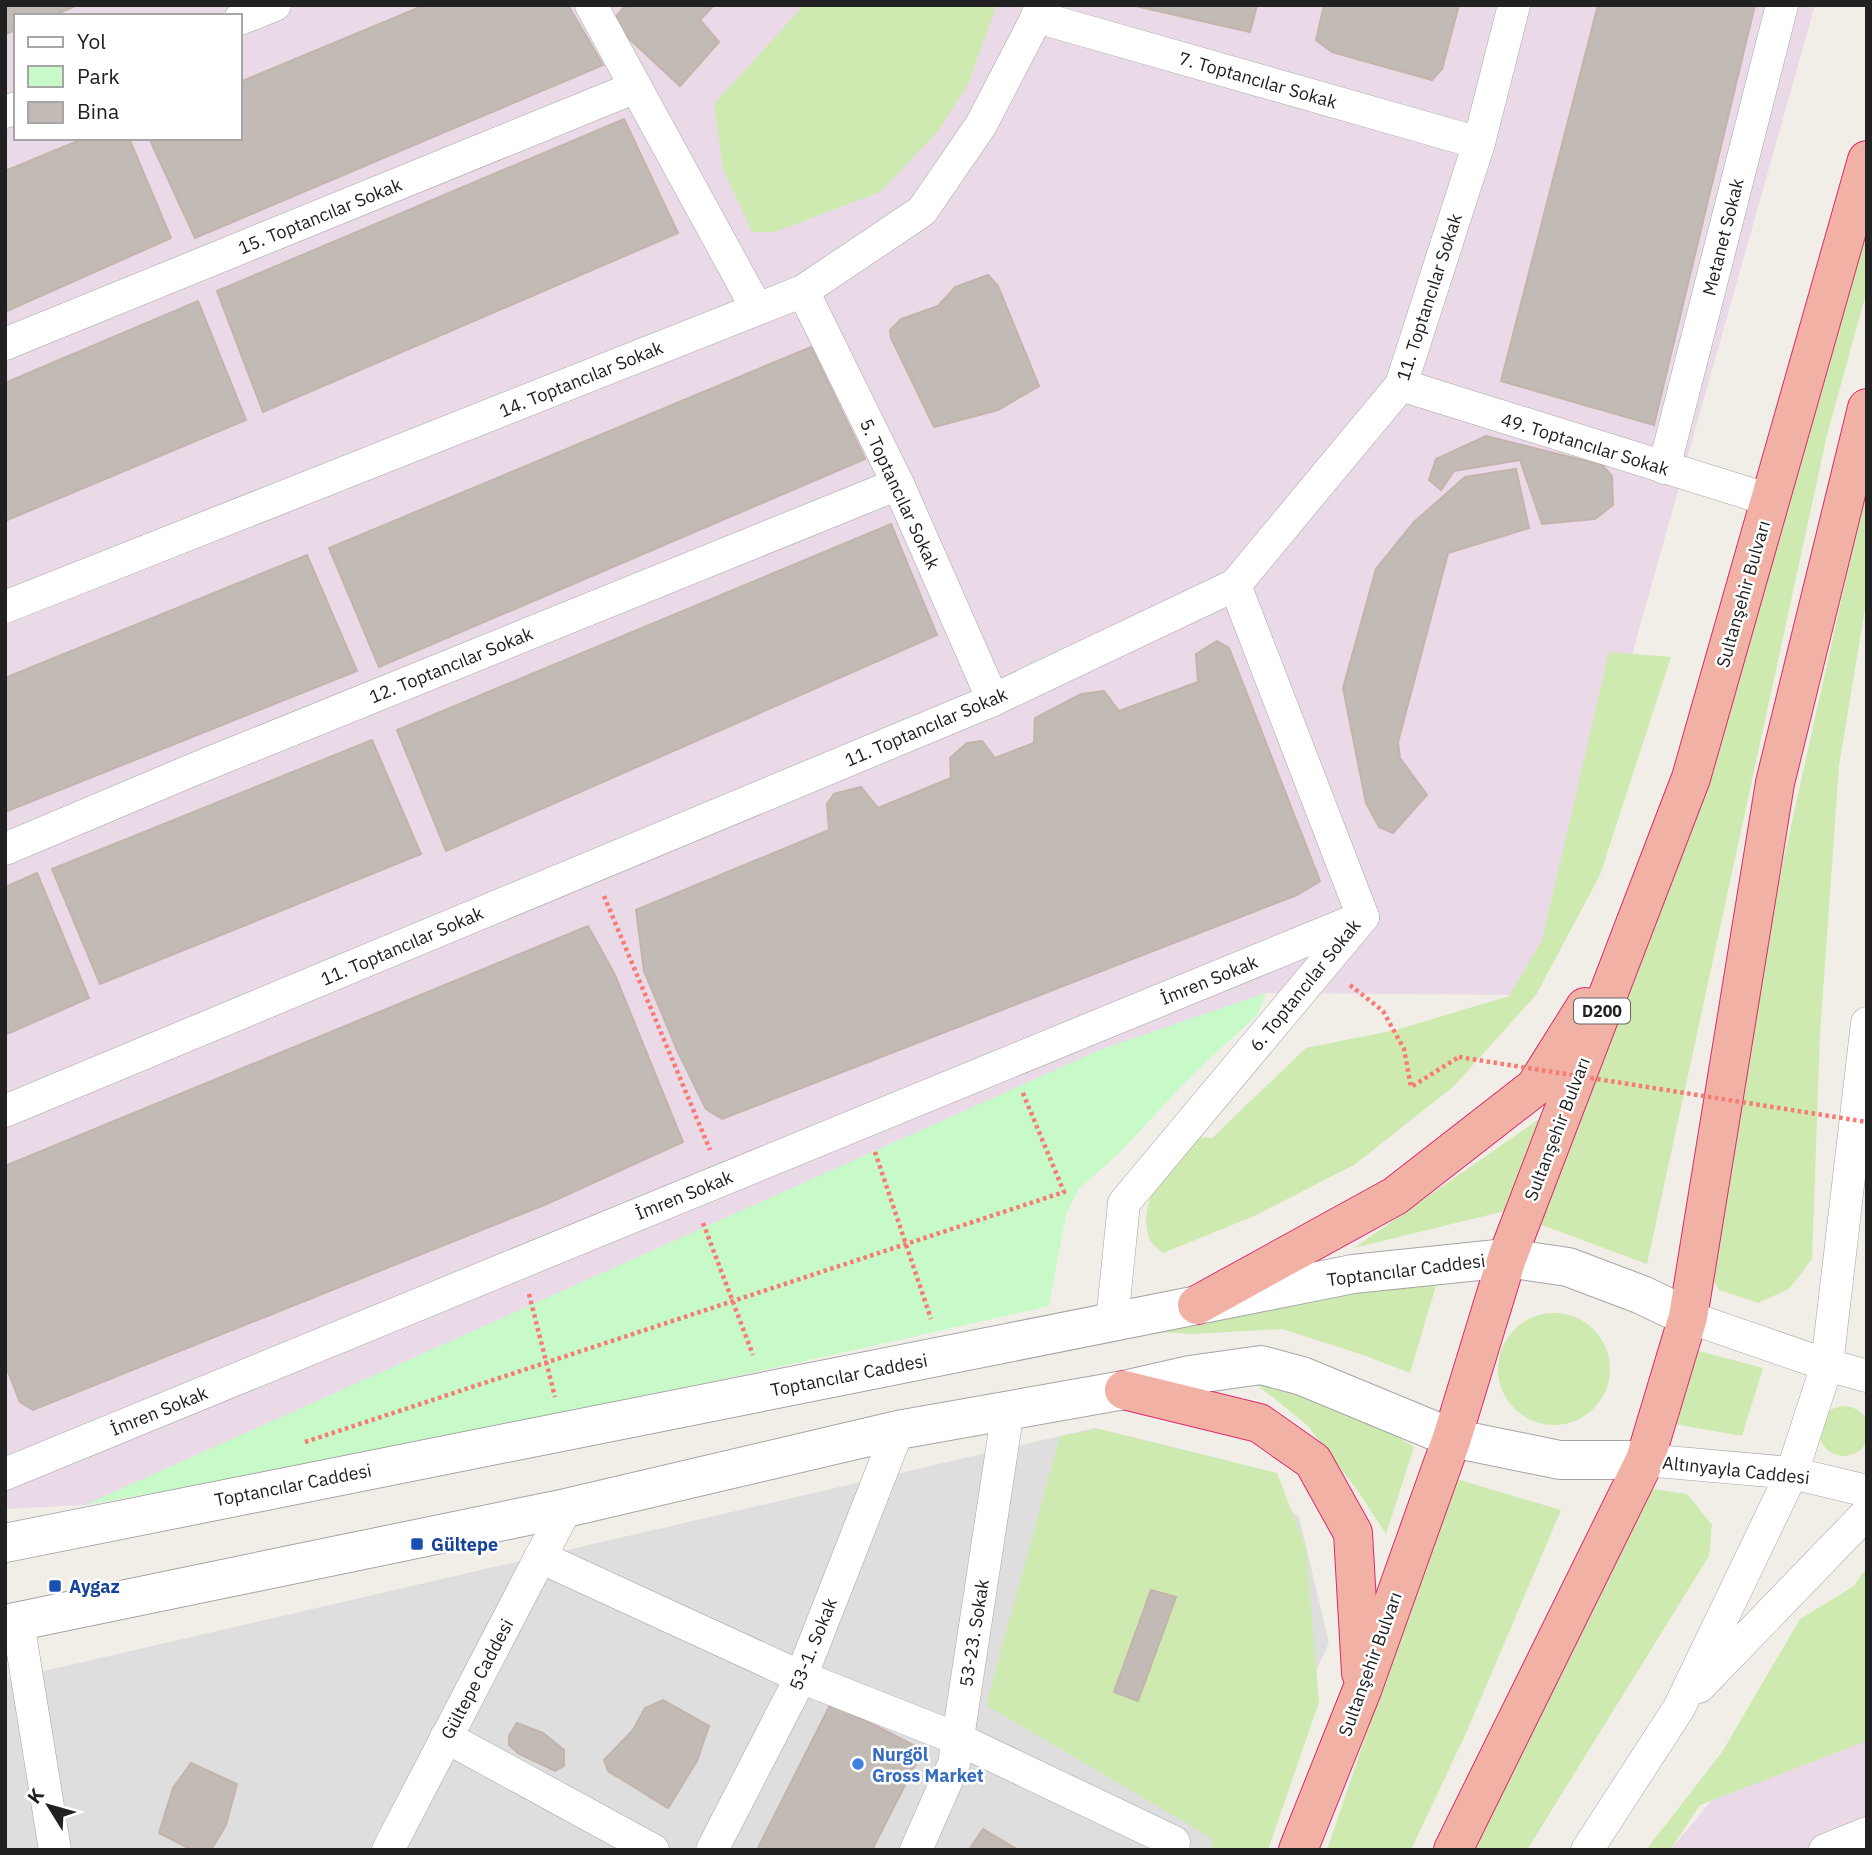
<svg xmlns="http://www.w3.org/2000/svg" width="1872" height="1855" font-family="'IBM Plex Sans',sans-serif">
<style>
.residential{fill:#dfdede}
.industrial{fill:#eadae8;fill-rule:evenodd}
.grass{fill:#cfeab0}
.park{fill:#c8f9c9}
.building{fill:#c2bab5;stroke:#c3b4ab;stroke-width:2}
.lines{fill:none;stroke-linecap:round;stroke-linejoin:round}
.minor-casing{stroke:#a5a5a5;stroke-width:33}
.tertiary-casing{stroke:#a5a5a5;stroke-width:40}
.trunk-casing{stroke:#da2b6f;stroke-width:40}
.path{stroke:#f87a73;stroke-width:4.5;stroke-dasharray:3.5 3.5;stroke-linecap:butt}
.minor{stroke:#fff;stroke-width:32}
.tertiary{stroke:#fff;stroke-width:38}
.trunk{stroke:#f1b2a5;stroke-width:38}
.path-bridge{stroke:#f87a73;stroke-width:4.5;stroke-dasharray:3.5 3.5;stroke-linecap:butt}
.transit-dot{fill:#1a4fb4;stroke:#fff;stroke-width:2.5}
.shop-dot{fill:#3f7fe0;stroke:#fff;stroke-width:2.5}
.labels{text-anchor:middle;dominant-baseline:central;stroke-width:5;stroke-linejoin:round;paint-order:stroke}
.shield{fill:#fff;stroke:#646464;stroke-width:2}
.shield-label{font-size:16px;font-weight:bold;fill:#212121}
.street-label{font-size:18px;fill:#212121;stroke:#fff}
.transit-label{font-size:18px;font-weight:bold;fill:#164399;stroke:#fff;text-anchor:start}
.shop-label{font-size:18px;font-weight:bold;fill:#366cbe;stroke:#fff;text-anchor:start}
</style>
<rect width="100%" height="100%" fill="#f1eee8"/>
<!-- residential -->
<path class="residential" d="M1095,1428L1230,1461L1299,1517L1329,1643L1233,1850H5V1680Z"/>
<!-- industrial -->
<g class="industrial">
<path d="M5,5H1815L1536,995L1266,993L85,1505L5,1509ZM16,16H240V138H16Z"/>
<path d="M1867,1616V1850H1670Z"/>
</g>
<!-- grass -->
<g class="grass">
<path d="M804,5H997L968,84L939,130L880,192L775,232H752L723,169L714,104Z"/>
<path d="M1867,208V290L1827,435L1647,1264L1536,1223Z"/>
<path d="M1867,484V597L1839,766L1820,1035L1812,1259L1789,1289L1758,1303L1719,1290L1703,1261L1779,880Z"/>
<path d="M1609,652L1671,657L1600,875L1536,995L1453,1087L1354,1165L1252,1217L1163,1253C1158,1249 1150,1243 1149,1237C1136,1199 1172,1164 1193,1137L1212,1138L1306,1048L1396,1030L1509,996L1542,940Z"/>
<path d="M1549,1112L1509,1210L1354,1248Z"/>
<path d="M1438,1279L1410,1373L1363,1355L1282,1329L1193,1334L1160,1332L1315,1299Z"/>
<circle cx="1554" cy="1369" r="56"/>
<path d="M1695,1350L1763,1368L1742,1436L1674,1424Z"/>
<path d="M1251,1380L1342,1403L1414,1447L1386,1534L1357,1490L1307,1425Z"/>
<circle cx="1844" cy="1431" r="25"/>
<path d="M1099,1429L1277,1473L1306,1548L1319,1702L1268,1850H1210L1213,1839L986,1705L1060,1436Z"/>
<path d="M1453,1478L1561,1510L1467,1731L1411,1850H1327Z"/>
<path d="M1654,1489L1687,1494L1712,1525L1709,1556L1527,1850H1468L1629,1504Z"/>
<path d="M1867,1567V1741L1700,1805L1670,1850H1646L1722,1752L1800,1619L1854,1586Z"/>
</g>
<!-- park -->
<path class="park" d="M1266,993L1257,1015L1192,1075L1120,1152L1079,1189L1066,1214L1049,1306C729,1379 409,1450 85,1505L1102,1049Z"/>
<!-- building -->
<g class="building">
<path d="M5,5H78L52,16H16V30L5,34Z"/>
<path d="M425,5H568L603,65L195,238L149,138H240V82Z"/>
<path d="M626,5H714L700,20L719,42L680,86L611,22Z"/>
<path d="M1131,5H1257L1250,32Z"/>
<path d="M1324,5H1459L1442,69L1432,80L1332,52L1316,40Z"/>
<path d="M1598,5H1755L1654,425L1501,381Z"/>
<path d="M624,119L678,233L263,412L217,291Z"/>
<path d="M85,138H129L171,238L5,312V171Z"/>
<path d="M988,275L998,286L1039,386L998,410L934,427L891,338L890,330L901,319L938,306L955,287Z"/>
<path d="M198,301L246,420L5,521V383Z"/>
<path d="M811,347L865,459L379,667L329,548Z"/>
<path d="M1486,436L1602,465L1612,476L1613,505L1595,519L1542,524L1520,460L1454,471L1441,490L1429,480L1436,459Z"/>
<path d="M1516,469L1529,528L1448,553L1398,742L1400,758L1427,795L1393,833L1379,827L1366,803L1343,688L1376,569L1414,522L1465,477Z"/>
<path d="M891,524L937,635L446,851L397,730Z"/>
<path d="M307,555L357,671L5,812V678Z"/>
<path d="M1217,641L1229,648L1320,881L1297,895L722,1119L706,1109L677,1050L644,971L636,910L829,830L827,804L834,794L861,787L878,808L951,778L950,758L967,743L982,741L995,758L1034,743L1035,718L1081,694L1104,691L1119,711L1198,682L1196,654Z"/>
<path d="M372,740L421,854L100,984L52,869Z"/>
<path d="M37,873L89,998L5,1035V887Z"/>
<path d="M588,926L615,975L683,1142L549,1203L33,1410L20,1402L5,1364V1166Z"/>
<path d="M1151,1590L1176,1597L1138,1701L1114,1692Z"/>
<path d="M663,1700L709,1726L697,1761L668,1808L608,1771L604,1760L633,1730L645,1708Z"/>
<path d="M831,1703L923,1750L872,1850H757Z"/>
<path d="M517,1723L543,1733L564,1750V1766L555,1771L519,1754L509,1745V1736Z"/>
<path d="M191,1763L237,1784L226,1825L211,1850H192L159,1833L173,1788Z"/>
<path d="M983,1829L1018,1850H969Z"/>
</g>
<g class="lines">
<!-- minor casing -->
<g class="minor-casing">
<g id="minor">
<path d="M591,5L757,309"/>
<path d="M1037,17L1479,143"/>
<path d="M240,19L275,5"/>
<path d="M5,112L16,108"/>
<path d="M803,291L898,484L993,700"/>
<path d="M5,344L636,87"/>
<path d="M1401,385L1770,500"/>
<path d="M1664,468L1782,5"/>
<path d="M5,607L803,291L922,211L981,125L1037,17L1040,5"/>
<path d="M5,849L197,768L898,484"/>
<path d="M5,1111L993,700L1235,585L1401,385L1479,143L1514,5"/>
<path d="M1688,1317L1827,1365L1867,1376"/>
<path d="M1112,1322L1124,1203L1363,917L1235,585"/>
<path d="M1645,1460L1792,1473L1867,1491"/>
<path d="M5,1474L1363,917"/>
<path d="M540,1557L801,1677L958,1739L1174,1842L1173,1850"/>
<path d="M18,1622L55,1850"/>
<path d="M1699,1687L1867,1513"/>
<path d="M446,1737L653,1850"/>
<path d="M388,1850L566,1508"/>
<path d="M712,1850L801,1677L898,1430"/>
<path d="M916,1850L954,1764L1008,1410"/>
<path d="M1587,1850L1679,1708L1792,1473L1827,1365L1867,1023"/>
<path d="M1825,1850L1867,1833"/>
</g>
</g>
<!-- tertiary casing -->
<g class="tertiary-casing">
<g id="tertiary">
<path d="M5,1543L1353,1274L1507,1258L1568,1267L1642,1295L1688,1317"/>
<path d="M5,1624L566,1508L898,1430L1124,1390L1190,1375L1261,1365L1302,1376L1452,1438L1560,1460H1645"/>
</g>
</g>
<!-- trunk casing -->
<g class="trunk-casing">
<g id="trunk">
<path d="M1197,1305L1395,1196L1535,1087L1585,1007"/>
<path d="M1124,1390L1259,1423L1313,1461L1353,1533L1361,1673"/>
<path d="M1298,1850L1362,1690L1452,1438L1507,1258L1691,778L1867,160"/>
<path d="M1453,1850L1645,1460L1688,1317L1775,783L1867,408"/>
</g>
</g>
<!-- path -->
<g class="path">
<path d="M604,896L710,1150"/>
<path d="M1350,985L1383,1011L1404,1049L1411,1087L1459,1057"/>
<path d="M875,1152L931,1319"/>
<path d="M703,1223L753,1355"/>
<path d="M529,1294L555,1397"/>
<path d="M305,1442L1064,1192L1022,1091"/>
</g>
<!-- minor -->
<use href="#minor" class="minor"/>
<!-- tertiary -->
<use href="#tertiary" class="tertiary"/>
<!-- trunk -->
<use href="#trunk" class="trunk"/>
<!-- path-bridge -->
<path class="path-bridge" d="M1459,1057L1867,1122"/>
</g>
<!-- markers -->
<g class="transit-dot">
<rect x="410" y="1537" width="14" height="14" rx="3.5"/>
<rect x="48" y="1579" width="14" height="14" rx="3.5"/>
</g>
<circle class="shop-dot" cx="858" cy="1764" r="7"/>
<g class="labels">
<!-- shield labels -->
<rect class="shield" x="1574" y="998.5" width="56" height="25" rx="5"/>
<g class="shield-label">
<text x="1602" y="1011">D200</text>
</g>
<!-- street labels -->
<g class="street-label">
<text transform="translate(1258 80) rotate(16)">7. Toptancılar Sokak</text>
<text transform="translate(320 216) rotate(-22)">15. Toptancılar Sokak</text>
<text transform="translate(1723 237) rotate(-76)">Metanet Sokak</text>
<text transform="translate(1429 297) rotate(-72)">11. Toptancılar Sokak</text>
<text transform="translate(581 379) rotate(-22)">14. Toptancılar Sokak</text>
<text transform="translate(1585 444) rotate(17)">49. Toptancılar Sokak</text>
<text transform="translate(900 494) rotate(65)">5. Toptancılar Sokak</text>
<text transform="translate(1743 594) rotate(-74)">Sultanşehir Bulvarı</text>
<text transform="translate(451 665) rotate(-22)">12. Toptancılar Sokak</text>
<text transform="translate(926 727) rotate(-23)">11. Toptancılar Sokak</text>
<text transform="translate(402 946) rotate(-23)">11. Toptancılar Sokak</text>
<text transform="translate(1209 980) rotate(-22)">İmren Sokak</text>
<text transform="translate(1305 985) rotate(-51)">6. Toptancılar Sokak</text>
<text transform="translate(1557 1129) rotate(-69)">Sultanşehir Bulvarı</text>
<text transform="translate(684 1195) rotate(-22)">İmren Sokak</text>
<text transform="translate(1406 1270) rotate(-7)">Toptancılar Caddesi</text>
<text transform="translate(849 1375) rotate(-11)">Toptancılar Caddesi</text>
<text transform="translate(159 1411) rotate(-22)">İmren Sokak</text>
<text transform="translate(1736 1470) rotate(6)">Altınyayla Caddesi</text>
<text transform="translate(293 1485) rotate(-11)">Toptancılar Caddesi</text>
<text transform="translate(974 1633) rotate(-81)">53-23. Sokak</text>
<text transform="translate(813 1644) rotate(-68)">53-1. Sokak</text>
<text transform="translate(1370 1664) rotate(-70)">Sultanşehir Bulvarı</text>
<text transform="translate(477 1679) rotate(-62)">Gültepe Caddesi</text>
</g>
<!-- transit labels -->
<g class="transit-label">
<text x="431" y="1544">Gültepe</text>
<text x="69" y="1586">Aygaz</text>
</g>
<!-- shop labels -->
<g class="shop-label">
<text x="872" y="1754">Nurgöl<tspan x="872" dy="21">Gross Market</tspan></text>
</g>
</g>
<!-- border -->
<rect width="1872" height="1855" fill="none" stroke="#212121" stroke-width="14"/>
<!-- legend -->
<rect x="14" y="14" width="228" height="126" fill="#ffffff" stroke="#a6a6a6" stroke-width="2"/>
<rect x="28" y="37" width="35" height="10" fill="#ffffff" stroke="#a6a6a6" stroke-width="2"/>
<text x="77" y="49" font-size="21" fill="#212121">Yol</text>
<rect x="28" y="66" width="35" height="21" fill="#c8f9c9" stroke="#a6a6a6" stroke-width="2"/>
<text x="77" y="84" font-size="21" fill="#212121">Park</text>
<rect x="28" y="102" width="35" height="21" fill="#c2bab5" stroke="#a6a6a6" stroke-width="2"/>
<text x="77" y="119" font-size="21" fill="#212121">Bina</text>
<!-- north arrow -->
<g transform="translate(49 1806) rotate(307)" stroke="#ffffff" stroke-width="5" paint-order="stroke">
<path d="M0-5L12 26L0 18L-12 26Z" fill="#212121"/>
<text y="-10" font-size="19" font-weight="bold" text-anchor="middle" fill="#212121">K</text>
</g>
</svg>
